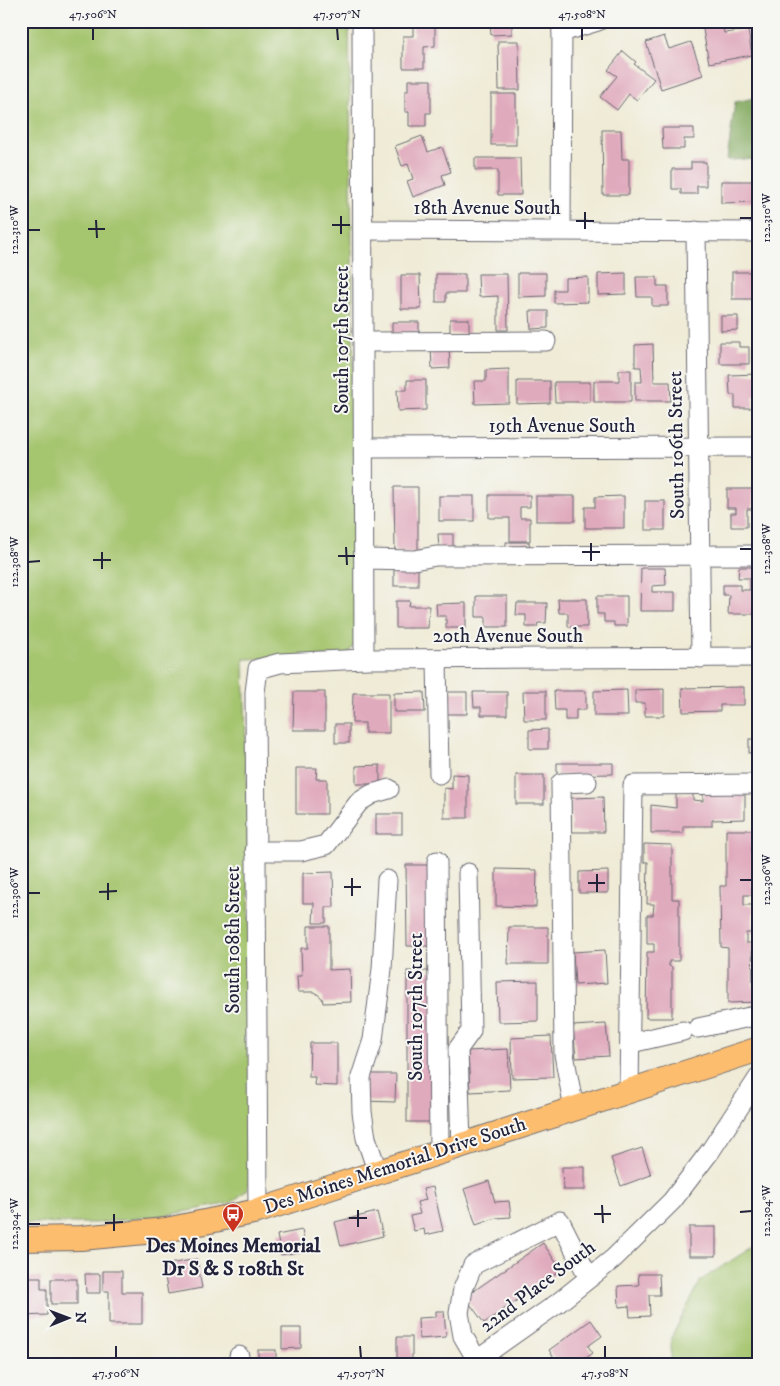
<svg xmlns="http://www.w3.org/2000/svg" width="780" height="1386" font-family="'IM FELL DW Pica',serif">
<style>
.green{fill:#a5c56e;stroke:#647454}
.forest{fill:#84aa61;stroke:#53664e}
.building{fill:#e0aabd}
.lines{fill:none;stroke-linecap:round;stroke-linejoin:round}
.minor-casing{stroke:#6a6871;stroke-width:21}
.major-casing{stroke:#6a6871;stroke-width:26}
.minor{stroke:#fff;stroke-width:19}
.major{stroke:#fcbd6e;stroke-width:24}
.ticks{fill:none;stroke:#22223b;stroke-width:2}
.labels{text-anchor:middle;dominant-baseline:central;stroke-width:4;stroke-linejoin:round;paint-order:stroke}
.street-label{font-size:20px;fill:#22223b;stroke:#f6f6f2}
.poi-label{font-size:20px;font-weight:bold;fill:#22223b;stroke:#f6f6f2}
.neatline{fill:none;stroke:#22223b;stroke-width:2}
.ticks-label{font-size:12px;text-anchor:middle;fill:#22223b}
</style>
<rect width="100%" height="100%" fill="#f6f6f2"/>
<filter id="ink" filterUnits="userSpaceOnUse"><feTurbulence type="fractalNoise" baseFrequency=".02" numOctaves="2"/><feDisplacementMap in="SourceGraphic" scale="10" xChannelSelector="R" yChannelSelector="G"/><feConvolveMatrix kernelMatrix="1 2 1 2 8 2 1 2 1" color-interpolation-filters="sRGB"/></filter>
<filter id="wash" filterUnits="userSpaceOnUse"><feTurbulence type="fractalNoise" baseFrequency=".0096" numOctaves="4" result="noise"/><feDisplacementMap in="SourceGraphic" scale="20" xChannelSelector="R" yChannelSelector="G"/><feGaussianBlur stdDeviation="1.12" result="paint"/><feColorMatrix in="noise" values="0 0 0 0 0 0 0 0 0 0 0 0 0 0 0 0 0 1.4 0 .05"/><feComposite in="paint" operator="in"/></filter>
<g filter="url(#wash)">
<rect width="100%" height="100%" fill="#efebd6"/>
<!-- green -->
<g class="green">
<path d="M21,21H349L357,641L346,656L244,659L255,1167L247,1190L231,1203L167,1215L96,1223H21Z"/>
<path d="M754,1246H759V1365H671V1338L701,1280Z"/>
</g>
<!-- forest -->
<path class="forest" d="M759,97V159L727,160L735,102Z"/>
<g id="blocks">
<!-- building -->
<g class="building">
<path d="M490,21H512V34L491,35Z"/>
<path d="M722,21L724,33L748,30L752,55L709,63L702,24Z"/>
<path d="M435,25V46L424,47V68H403V36H413V26Z"/>
<path d="M664,36L669,49L691,42L703,75L661,89L646,42Z"/>
<path d="M498,41H519L520,90H499Z"/>
<path d="M754,47H759V71H757Z"/>
<path d="M623,51L636,62L634,64L654,79L637,100L629,94L617,110L600,97L617,76L608,70Z"/>
<path d="M408,80H431V113H426V126H409V112H405V91H408Z"/>
<rect x="491" y="94" width="25" height="51"/>
<path d="M662,128H694V139H684V149H663Z"/>
<path d="M602,130H621L622,159H629V195H603Z"/>
<path d="M422,136L428,152L442,147L451,172L442,175L445,185L413,197L407,181L413,179L408,164L402,166L395,146Z"/>
<path d="M475,158H520L521,195H498V170H475Z"/>
<path d="M691,162H706V186H697V194H681V189H672V169H691Z"/>
<path d="M721,181H759V202L721,203Z"/>
<rect x="732" y="272" width="22" height="27"/>
<path d="M518,273H546V296L518,297Z"/>
<path d="M626,273V294L598,295V274Z"/>
<path d="M436,274H465V293H446V302H436Z"/>
<path d="M478,274H507L508,330H498V296L479,297Z"/>
<path d="M401,275H420L421,309H401Z"/>
<path d="M588,277V302L554,303V290H565V278Z"/>
<path d="M636,277H657V286H668V306H652V297H637Z"/>
<path d="M530,311H548V328L531,329Z"/>
<path d="M721,316H738V330L721,331Z"/>
<path d="M450,319H469V333L450,334Z"/>
<path d="M392,322H419V332L392,333Z"/>
<path d="M720,342H739V347H749V364H720Z"/>
<path d="M653,344L654,382H670L671,401H635V382H642L641,367H635V345Z"/>
<path d="M449,346L450,368L432,369L431,347Z"/>
<path d="M509,369V403L475,404L474,381H486V370Z"/>
<path d="M619,370H631V402H594V381H619Z"/>
<path d="M757,374V396H753V408H735V395H730L729,375Z"/>
<path d="M407,380H426V410L398,411L397,390H407Z"/>
<path d="M517,381H550V403L517,404Z"/>
<path d="M554,382H590V402H555Z"/>
<path d="M394,487H418V552H395Z"/>
<path d="M727,489H753V509H747V527H731V513H736V508H727Z"/>
<path d="M489,495H530V507H520V518H530V541H510V518H489Z"/>
<rect x="439" y="496" width="35" height="25"/>
<rect x="536" y="496" width="39" height="25"/>
<path d="M624,496V528H585V507H595V497Z"/>
<rect x="645" y="501" width="20" height="29"/>
<path d="M438,534H453V548L439,549Z"/>
<path d="M506,542H529L530,552L506,553Z"/>
<path d="M739,567H759V614H728L729,595H723V585H740V590H750V578H738Z"/>
<rect x="394" y="568" width="24" height="18"/>
<path d="M641,568H665L666,585L652,586V592H675V611H640Z"/>
<path d="M476,596H507V627H486V617H476Z"/>
<path d="M597,596H627V626H614V622H604V614H597Z"/>
<path d="M558,599H587V627H568V613H559Z"/>
<path d="M396,601H410L409,606H429L428,628H396Z"/>
<path d="M466,603V628H446V616H437L436,604Z"/>
<path d="M517,603H547L546,623H538L537,627H526V615H516Z"/>
<path d="M744,687V705H720V711L683,712L682,688Z"/>
<path d="M664,689V716H645V703H635V690Z"/>
<path d="M627,690L628,716H594V691Z"/>
<path d="M523,691H546V720H524Z"/>
<path d="M554,691H586V710H576V720H565V710H555Z"/>
<path d="M294,692H325V730H293Z"/>
<path d="M424,692L425,712H394V693Z"/>
<path d="M441,692H467V714H442Z"/>
<path d="M473,692H507V715H481V707H474Z"/>
<path d="M353,693H389V733H365V723H352Z"/>
<rect x="335" y="724" width="14" height="19"/>
<path d="M548,729V749H529V730Z"/>
<rect x="749" y="739" width="10" height="14"/>
<path d="M557,763H613V774L557,775Z"/>
<path d="M380,765V784H356V766Z"/>
<path d="M296,768H317L316,779H327V814H296Z"/>
<path d="M452,774L468,775V818H444V788L452,789Z"/>
<rect x="516" y="775" width="28" height="29"/>
<path d="M708,790L745,792V819L712,820V826H683V833H651V805L676,808V794H693V800L703,801V794H708Z"/>
<path d="M603,797L604,832H571V798Z"/>
<rect x="376" y="814" width="26" height="20"/>
<path d="M726,830H755V847H752V888H756V895H744V905H753V933H746V943H752L753,987H757V1002L728,1003V948L721,947L720,886H726Z"/>
<path d="M644,844L672,845V899H679V961H669V966L672,967V1018H646L647,952H654V944H647V915H653L654,904H647L648,862H644Z"/>
<path d="M406,865H433V946H407Z"/>
<path d="M496,869L537,870L536,907L496,906Z"/>
<path d="M608,871V893H579V872Z"/>
<path d="M333,872L334,907H326V923H313L314,903H303V873Z"/>
<path d="M308,926H329V970L350,969L351,1002L323,1003L322,998L315,992H298L297,976H302L301,948H308Z"/>
<path d="M509,927H548V964H508Z"/>
<path d="M605,950L607,983L575,985L573,952Z"/>
<rect x="407" y="971" width="26" height="151"/>
<path d="M538,981V1021L498,1022L497,982Z"/>
<path d="M606,1024L609,1056L576,1058L573,1026Z"/>
<path d="M551,1036L553,1077L512,1078L511,1038Z"/>
<path d="M310,1043H337V1086L314,1085L315,1077H309Z"/>
<path d="M508,1049L510,1090L470,1092L468,1051Z"/>
<path d="M364,1074H396L395,1102L364,1101Z"/>
<path d="M642,1148L651,1175L621,1186L611,1158Z"/>
<path d="M562,1167H585V1190H563Z"/>
<path d="M489,1181L495,1202L509,1201L511,1217L496,1218L476,1225L464,1189Z"/>
<path d="M433,1187L443,1231L425,1235L424,1229L414,1231L410,1216L420,1214L417,1202L426,1200L423,1189Z"/>
<path d="M377,1212L383,1236L341,1246L335,1222Z"/>
<rect x="689" y="1227" width="27" height="29"/>
<path d="M302,1230L306,1251L281,1255L277,1235Z"/>
<path d="M543,1243L561,1270L484,1323L465,1297Z"/>
<path d="M197,1259L202,1288L168,1294L163,1265Z"/>
<path d="M103,1271H122V1292H142V1324H109V1291H103Z"/>
<path d="M85,1274H100V1293H86Z"/>
<path d="M638,1274H659L660,1295H649L650,1316L630,1317L629,1306L619,1307L618,1286L639,1285Z"/>
<path d="M23,1277H41V1289H47V1315L21,1316Z"/>
<rect x="51" y="1279" width="26" height="25"/>
<path d="M436,1311H444L446,1337L419,1339L418,1318L436,1317Z"/>
<path d="M591,1320L602,1336L588,1346L593,1353L576,1365H572L568,1359L559,1365L549,1350Z"/>
<path d="M282,1328H301V1348L282,1349Z"/>
<rect x="397" y="1337" width="15" height="28"/>
<rect x="258" y="1350" width="18" height="15"/>
</g>
</g>
</g>
<g filter="url(#ink)">
<use href="#blocks" fill-opacity="0" stroke="#6a6871" stroke-width="1"/>
<g class="lines">
<!-- minor casing -->
<g class="minor-casing">
<g id="minor">
<path d="M362,21L364,659"/>
<path d="M562,32L598,21"/>
<path d="M365,230L759,232"/>
<path d="M561,230L562,21"/>
<path d="M696,231L701,658"/>
<path d="M365,342L546,341"/>
<path d="M364,448L759,447"/>
<path d="M364,559L414,560L436,556L759,555"/>
<path d="M437,659L439,774"/>
<path d="M255,851H301L326,845L359,802L372,794L389,789"/>
<path d="M437,861L439,1153"/>
<path d="M698,1028L759,1015"/>
<path d="M631,1043L683,1031"/>
<path d="M629,1091L633,785L759,784"/>
<path d="M574,1109L564,1054L561,783L587,782"/>
<path d="M461,1146L458,1049L471,1031L468,873"/>
<path d="M378,1173L366,1138L362,1112L361,1077L373,1040L382,969L387,880"/>
<path d="M258,1211L255,692L258,669L280,663L364,659L759,657"/>
<path d="M239,1356V1365"/>
<path d="M477,1360L463,1336L459,1313L463,1289L473,1265L560,1221L589,1278"/>
<path d="M470,1365L558,1303L613,1259L672,1201L711,1150L759,1077"/>
</g>
</g>
<!-- major casing -->
<g class="major-casing">
<path id="major" d="M21,1239L81,1238L166,1230L258,1211L759,1049"/>
</g>
<!-- minor -->
<use href="#minor" class="minor"/>
<!-- major -->
<use href="#major" class="major"/>
</g>
</g>
<!-- ticks -->
<path class="ticks" d="M93,28V40M337,28L338,40M582,28V40M585,212V229M341,216V234M740,218H752M96,220L97,238M576,221H594M332,225H350M88,229H105M28,230H40M591,543V561M346,547L347,565M740,549H752M102,552V569M582,552H600M338,556H355M93,560H111M28,562L40,561M597,874V892M352,878V896M740,880H752M108,883V900M588,883H605M344,887H361M99,892L117,891M28,893H40M602,1205L603,1223M358,1210V1227M740,1212L752,1211M114,1214V1231M594,1214H611M349,1218H367M105,1223L123,1222M28,1224H40M116,1346V1358M360,1346L361,1358M605,1346V1358"/>
<!-- icons -->
<defs>
<g id="bus-pin" transform="scale(1.125)"><path d="M0 17L-7.5 6A9.5 9.5 0 1 1 7.5 6Z" fill="#c8321e" stroke="#f6f6f2"/><path d="M-5-6H5V4H4V6H2V4H-2V6H-4V4H-5ZM-3.5-4V0h7V-4ZM-3.5 1.2v1.5H-2V1.2ZM2 1.2v1.5H3.5V1.2Z" fill="#fff"/></g>
</defs>
<g fill-rule="evenodd">
<use href="#bus-pin" x="233" y="1214"/>
</g>
<g class="labels">
<!-- street labels -->
<g class="street-label">
<text x="487" y="208">18th Avenue South</text>
<text transform="translate(342 340) rotate(-90)">South 107th Street</text>
<text x="562" y="426">19th Avenue South</text>
<text transform="translate(677 445) rotate(-91)">South 106th Street</text>
<text x="508" y="636">20th Avenue South</text>
<text transform="translate(233 940) rotate(-90)">South 108th Street</text>
<text transform="translate(416 1007) rotate(-90)">South 107th Street</text>
<text transform="translate(395 1166) rotate(-18)">Des Moines Memorial Drive South</text>
<text transform="translate(538 1287) rotate(-37)">22nd Place South</text>
</g>
<!-- poi labels -->
<g class="poi-label">
<text x="233" y="1246">Des Moines Memorial<tspan x="233" dy="23">Dr S &amp; S 108th St</tspan></text>
</g>
</g>
<!-- margin -->
<rect width="780" height="1386" fill="none" stroke="#f6f6f2" stroke-width="55"/>
<!-- north arrow -->
<g transform="translate(68 1318) rotate(89)" stroke="#f6f6f2" stroke-width="4" paint-order="stroke">
<path d="M0-4L9 19L0 12L-9 19Z" fill="#22223b"/>
<text y="-8" font-size="14" font-weight="bold" text-anchor="middle" fill="#22223b">N</text>
</g>
<rect x="28" y="28" width="724" height="1330" class="neatline"/>
<g class="ticks-label">
<text x="93" y="18">47.506°N</text>
<text x="337" y="18">47.507°N</text>
<text x="582" y="18">47.508°N</text>
<text transform="translate(766 218) rotate(-90)" y="4">122.310°W</text>
<text transform="translate(14 230) rotate(-90)" y="4">122.310°W</text>
<text transform="translate(766 549) rotate(-90)" y="4">122.308°W</text>
<text transform="translate(14 562) rotate(-90)" y="4">122.308°W</text>
<text transform="translate(766 880) rotate(-90)" y="4">122.306°W</text>
<text transform="translate(14 893) rotate(-90)" y="4">122.306°W</text>
<text transform="translate(766 1211) rotate(-90)" y="4">122.304°W</text>
<text transform="translate(14 1224) rotate(-90)" y="4">122.304°W</text>
<text x="116" y="1377">47.506°N</text>
<text x="361" y="1377">47.507°N</text>
<text x="605" y="1377">47.508°N</text>
</g>
</svg>
